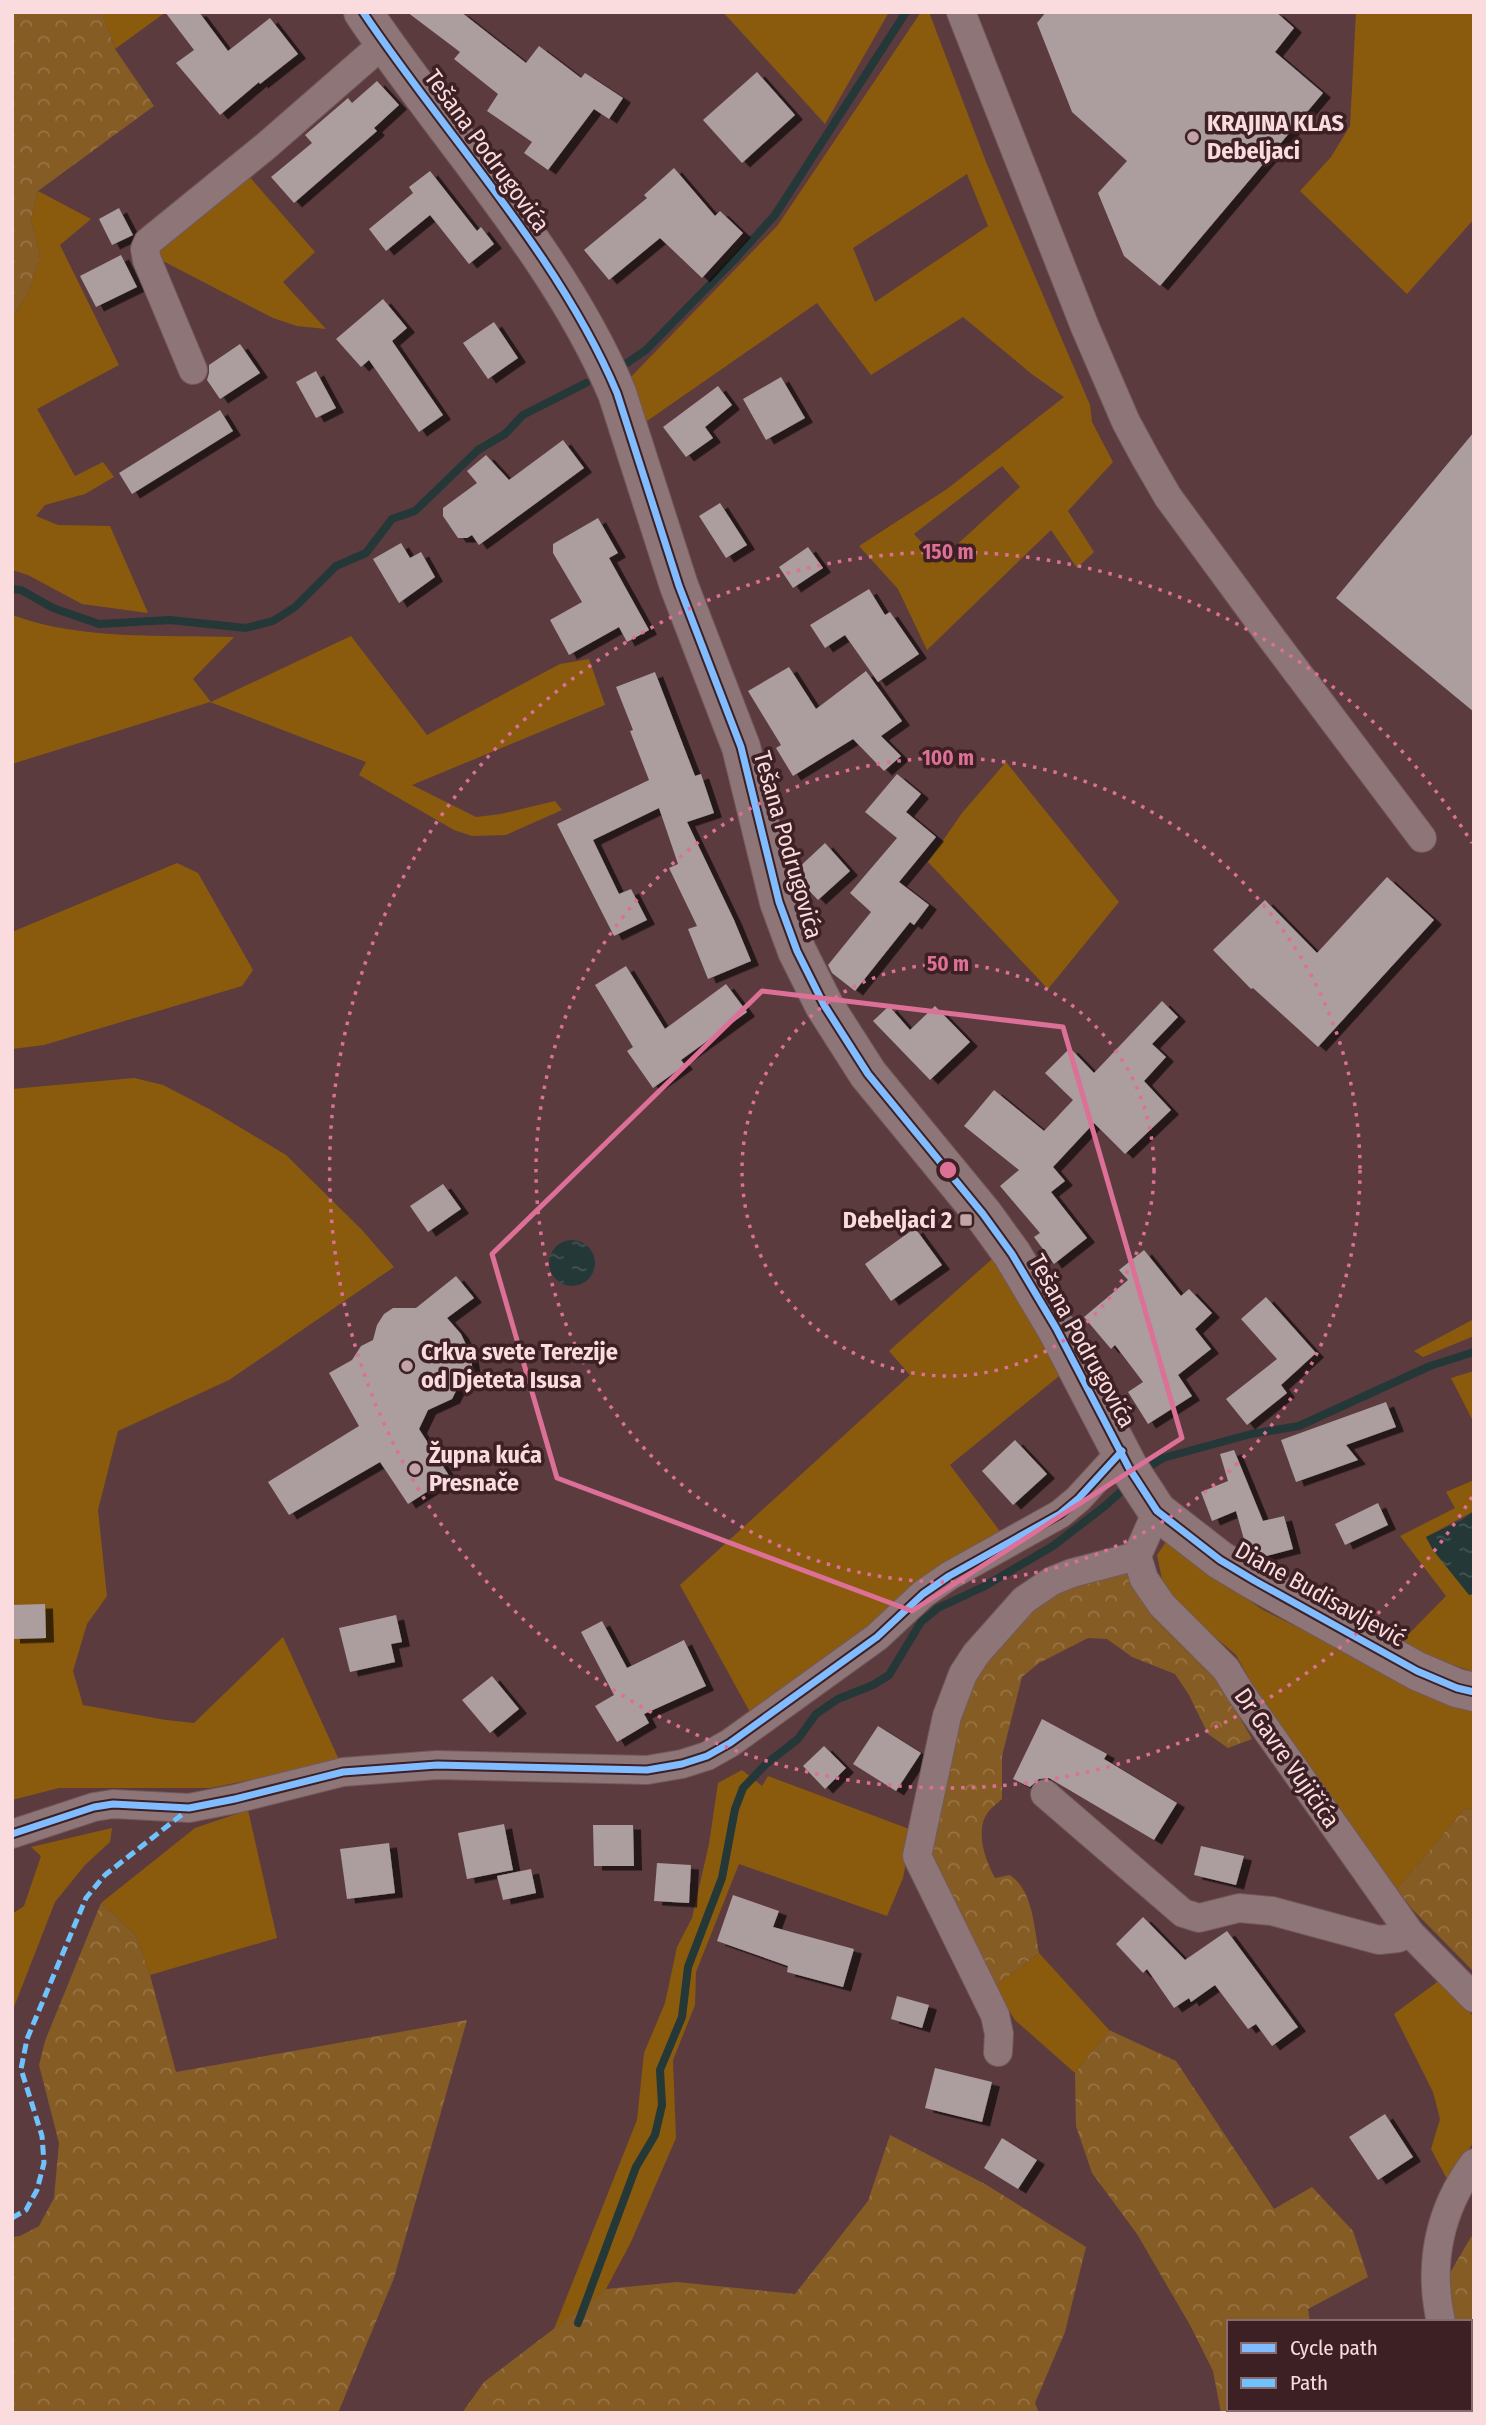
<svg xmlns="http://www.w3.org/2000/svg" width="1486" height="2425" font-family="'Fira Sans Condensed',sans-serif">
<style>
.grass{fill:#8a5b0d;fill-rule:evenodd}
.forest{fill:url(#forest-crowns)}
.water{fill:url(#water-ripples)}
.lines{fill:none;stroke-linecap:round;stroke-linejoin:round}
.stream{stroke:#243838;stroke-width:8}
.building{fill:#ac9d9f;filter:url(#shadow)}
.street-casing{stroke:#73595b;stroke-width:30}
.secondary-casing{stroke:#73595b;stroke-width:40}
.street{stroke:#8e7578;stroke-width:28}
.secondary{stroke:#8e7578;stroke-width:38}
.quiet{stroke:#70c2fc;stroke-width:5;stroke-dasharray:10 5;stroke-linecap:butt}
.cycleway-casing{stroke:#3c2023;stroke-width:11}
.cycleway{stroke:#80bcff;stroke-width:7}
.marked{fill:none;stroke:#dc7096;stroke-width:5;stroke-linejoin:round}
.ring{fill:none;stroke:#dc7096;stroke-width:3.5;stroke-dasharray:3.5 7}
.poi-dot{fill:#c3a4a6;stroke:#3c2023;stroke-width:2.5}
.labels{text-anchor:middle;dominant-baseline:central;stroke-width:7;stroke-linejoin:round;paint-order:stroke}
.poi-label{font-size:24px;font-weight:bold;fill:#fbdcde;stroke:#3c2023;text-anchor:start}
.street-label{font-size:24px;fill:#fbdcde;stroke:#3c2023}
.centre{fill:#dc7096;stroke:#3c2023;stroke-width:3.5}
.ring-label{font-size:21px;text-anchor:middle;font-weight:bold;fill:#dc7096;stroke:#3c2023;stroke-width:7;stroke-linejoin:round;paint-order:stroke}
</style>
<defs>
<pattern id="forest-crowns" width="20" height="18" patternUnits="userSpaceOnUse" patternTransform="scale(1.75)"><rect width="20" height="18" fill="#865c25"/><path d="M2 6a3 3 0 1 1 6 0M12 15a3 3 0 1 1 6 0" fill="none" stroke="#987344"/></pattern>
<pattern id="water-ripples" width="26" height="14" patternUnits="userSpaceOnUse" patternTransform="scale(1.75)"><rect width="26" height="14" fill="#243838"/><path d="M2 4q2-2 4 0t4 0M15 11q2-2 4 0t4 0" fill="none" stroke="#455454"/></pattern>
<filter id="shadow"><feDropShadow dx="8" dy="4.5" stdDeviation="0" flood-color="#0009"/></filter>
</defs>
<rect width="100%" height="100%" fill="#5c3b3f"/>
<!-- grass -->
<g class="grass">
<path d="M102,12H166L115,49Z"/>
<path d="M723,12H889L825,124Z"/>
<path d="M921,12H929L986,162L1090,405L1092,422L1113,462L1068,511L1094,552L1077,568L1051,530L927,650L898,589L859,546L947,489L1064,397L1033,375L963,317L871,375L817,303L647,421L629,379L778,225ZM967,174L988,226L875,302L853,248ZM1002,466L1020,487L939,561L914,534Z"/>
<path d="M1356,12H1474V219L1407,294L1300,191L1331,157L1350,126Z"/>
<path d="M248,175L315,252L283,282L326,329L297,326L273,318L157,258L160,247Z"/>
<path d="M38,191L91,219L60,245L119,365L37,409L75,476L103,462L114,477L85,494L45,505L36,516L58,525L110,526L148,613L82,604L28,575L12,570V319L30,289L40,255L31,219Z"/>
<path d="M12,615C79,640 163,635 234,637L193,679L211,702L351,636L427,735L560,664L589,659L605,705L412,785L476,817L501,814L555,801L562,810L506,835L472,836L454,830L359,775L366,762L210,702L12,764Z"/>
<path d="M1006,762L1119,902L1048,989L928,862L962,813Z"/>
<path d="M177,863L198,873L253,970L242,986L44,1045L12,1049V932Z"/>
<path d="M134,1078L163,1085L211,1110L286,1155L362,1230L394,1267L229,1380L118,1431L98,1510L107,1596L87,1624L73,1671L83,1705L166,1720L194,1723L283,1637L340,1762L210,1788H59L12,1800V1089Z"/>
<path d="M992,1259L1064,1372L950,1465L1002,1534L751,1714L680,1585L910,1375L889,1351Z"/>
<path d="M1474,1319V1336L1423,1357L1414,1351Z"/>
<path d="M1474,1371V1423L1451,1378Z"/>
<path d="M1474,1480V1511L1426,1537L1433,1550L1469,1594H1474V1672L1397,1646L1446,1596L1400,1536L1455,1508L1446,1492Z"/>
<path d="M1166,1542L1263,1610L1456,1707L1474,1710V1811L1465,1808L1397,1889L1260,1698L1236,1655L1165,1594L1157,1555Z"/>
<path d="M742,1770L762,1786L768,1776L912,1830L903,1878L887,1916L739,1864L696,1972L695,2005L673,2060L676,2138L631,2242L606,2289L554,2329L637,2120L644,2053L665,2003L677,1947L692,1918L709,1844L718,1783Z"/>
<path d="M248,1810L277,1938L150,1975L135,1934L101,1903L195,1828Z"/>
<path d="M112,1828L110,1842L85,1865L55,1902L12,2012V1914L24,1906L41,1856L31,1847Z"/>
<path d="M1039,1953L1109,2030L1075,2073L1015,2020L994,1987Z"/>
<path d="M1440,1980L1474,2017V2142L1447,2179L1431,2149L1440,2119L1433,2092L1394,2014Z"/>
</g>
<!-- forest -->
<g class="forest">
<path d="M12,12H102L115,49L154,106L38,191L31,219L40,255L30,289L12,319Z"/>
<path d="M1129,1568L1212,1669L1252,1739L1228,1748L1208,1734L1189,1695L1175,1674L1132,1657L1107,1639L1088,1638L1039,1663L1022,1677L1002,1756V1799C998,1803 992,1807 989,1811C974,1829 985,1860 995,1878L1010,1875C1033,1891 1034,1927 1039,1953L994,1987L928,1855L927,1845L972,1672L1050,1591Z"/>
<path d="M1465,1808L1474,1811V1972L1412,1909L1397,1889Z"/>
<path d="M101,1903L135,1934L150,1975L176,2072L467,2020L394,2278L338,2413H12V2237L20,2236L39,2226L54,2198L59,2143L39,2065L45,2041Z"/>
<path d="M1109,2030L1176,2061L1274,2209L1312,2187L1353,2231L1368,2277L1308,2309L1310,2322H1229V2409H1327L1328,2413H1221L1213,2371L1190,2325L1137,2234L1092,2173L1076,2126L1075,2073Z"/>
<path d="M890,2135L985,2184L1086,2247L1065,2332L1035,2403L1039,2413H462L484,2382L606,2289L677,2282L795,2294L868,2201Z"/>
<path d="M1474,2232V2404L1470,2397V2322H1451L1447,2278Z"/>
</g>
<!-- water -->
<g class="water">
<circle cx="572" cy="1263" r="23"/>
<path d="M1474,1511V1594L1469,1595L1433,1550L1426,1537L1462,1520Z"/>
</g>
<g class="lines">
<!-- stream -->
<g class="stream">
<path d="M627,363L646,350L734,260L775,215L906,12"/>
<path d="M12,589L21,590L53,608L99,624L170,620L246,628L273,621L295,607L336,566L366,553L392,519L415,511L478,450L505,434L523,415L586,383"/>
<path d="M1144,1470L1163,1458L1251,1434L1299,1426L1430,1366L1474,1352"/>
<path d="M578,2323L636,2167L655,2135L662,2105L660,2070L682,2017L688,1967L722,1878L735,1809L743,1788L766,1764L798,1739L816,1714L838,1699L873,1685L889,1675L921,1622L938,1608L983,1587L1053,1546L1105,1506L1127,1486"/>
</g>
</g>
<!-- building -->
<g class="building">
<path d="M165,12H199L228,51L270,18L298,54L260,84L259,82L220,115L176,63L194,50Z"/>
<path d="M407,12H461L526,63L539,46L581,78L585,73L623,98L609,119L594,109L548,170L524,153L532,142L487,111L498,94L454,59L460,52Z"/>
<path d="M1046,12H1276L1294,28L1275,52L1323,93L1160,286L1124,256L1098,193L1127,161L1072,112L1037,23Z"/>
<path d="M757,72L795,115L742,163L703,120Z"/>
<path d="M377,81L399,105L374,128L377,131L294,203L271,177L312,143L305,135L348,98L352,103Z"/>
<path d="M674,168L715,216L720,211L743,233L702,278L660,238L609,280L584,250L647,198L644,195Z"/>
<path d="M430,171L477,231L481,227L494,244L469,264L430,215L386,251L369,229L413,193L409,187Z"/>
<path d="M119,208L133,235L112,245L99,219Z"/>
<path d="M121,255L137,287L96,307L80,276Z"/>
<path d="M383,299L407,328L392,341L443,415L419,432L369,360L361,367L336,339Z"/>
<path d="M494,322L518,358L488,379L463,343Z"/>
<path d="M240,344L260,373L220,399L207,380L209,373V365Z"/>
<path d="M316,371L336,408L316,418L296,382Z"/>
<path d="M781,377L805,418L766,440L743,399Z"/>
<path d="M718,386L732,405L705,427L713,438L686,457L663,427Z"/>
<path d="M220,410L233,431L132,494L119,473Z"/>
<path d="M1474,432V712L1336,598Z"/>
<path d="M563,440L584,468L479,545L472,535L467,538H458L443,516V508L477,483L467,471L486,455L509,480Z"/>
<path d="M720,503L747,545L726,558L699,516Z"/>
<path d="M598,518L618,553L609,558L649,630L627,642L619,627L569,655L550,620L582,602L553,553V544Z"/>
<path d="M401,543L410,558L421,552L435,577L399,603L373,559Z"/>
<path d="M808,547L823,568L793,588L779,567Z"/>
<path d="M869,589L885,615L890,612L919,654L878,682L845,635L825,648L810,625Z"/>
<path d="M789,667L816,709L866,671L902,721L881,736L901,756L884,771L853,739L793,776L776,748L781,745L748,691Z"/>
<path d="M655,672L695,776L701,774L714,813L687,822L734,920L751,961L708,979L688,929L697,926L669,868L678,864L659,808L593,840L619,894L631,889L647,920L614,936L557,824L649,780L630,731L633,730L616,687Z"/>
<path d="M897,774L921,794L906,812L936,837L899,882L929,905L914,925L910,922L855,991L832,973L828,965L871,912L850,893L897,838L865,812Z"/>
<path d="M825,843L850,871L818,900L795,876L794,872Z"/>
<path d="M1387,877L1434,920L1318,1047L1253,988L1251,989L1213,950L1265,900L1317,953Z"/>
<path d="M626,966L665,1029L726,984L747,1012L681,1060L685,1065L653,1088L627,1051L633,1047L595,985Z"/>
<path d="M1162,1001L1178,1017L1152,1044L1166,1057L1144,1081L1171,1110L1125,1154L1094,1123L1053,1167L1065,1181L1051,1192L1087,1238L1054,1264L1034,1237L1040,1233L1000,1186L1019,1170L964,1126L994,1090L1044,1131L1073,1100L1045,1073L1070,1048L1094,1073Z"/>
<path d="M889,1006L910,1030L935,1006L970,1042L930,1080L873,1021Z"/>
<path d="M443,1184L461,1209L428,1232L410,1206Z"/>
<path d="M915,1228L942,1265L891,1301L865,1264Z"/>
<path d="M1144,1250L1181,1296L1189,1289L1212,1313L1195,1329L1211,1349L1178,1375L1192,1396L1148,1424L1128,1392L1143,1382L1115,1345L1111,1349L1084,1317L1128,1280L1119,1270Z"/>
<path d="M456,1276L474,1298L447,1318L461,1334L470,1353L474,1378L462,1379L452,1399L428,1410L419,1429L450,1477L408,1504L380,1462L289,1515L268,1482L359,1426L329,1373L352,1360L361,1346L373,1340L377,1325L384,1314L393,1308H416Z"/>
<path d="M1266,1297L1316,1353L1281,1385L1287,1393L1247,1425L1226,1399L1277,1359L1241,1319Z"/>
<path d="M1386,1402L1396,1427L1346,1445L1358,1460L1296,1482L1281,1440Z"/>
<path d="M1015,1440L1047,1474L1013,1505L982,1471Z"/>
<path d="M1234,1450L1263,1521L1284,1516L1293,1549L1259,1558L1247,1550L1236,1511L1212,1521L1201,1492L1228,1481L1220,1454Z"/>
<path d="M1378,1503L1388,1525L1345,1545L1335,1524Z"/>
<path d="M45,1604L46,1638L12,1639V1605Z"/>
<path d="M396,1615L402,1642L391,1644L395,1662L350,1672L339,1628Z"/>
<path d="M602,1621L627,1668L684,1640L706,1686L644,1714L649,1723L617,1742L595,1706L614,1695L581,1632Z"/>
<path d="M492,1676L519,1709L490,1733L462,1700Z"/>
<path d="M1042,1719L1107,1754L1104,1759L1177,1803L1154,1840L1049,1778L1039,1779L1030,1787L1013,1779Z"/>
<path d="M878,1726L921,1753L896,1791L853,1764Z"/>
<path d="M824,1746L846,1768L825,1789L803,1766Z"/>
<path d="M504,1824L513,1870L467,1879L458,1833Z"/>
<path d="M593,1825H633L634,1866H594Z"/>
<path d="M389,1843L395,1893L347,1899L340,1849Z"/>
<path d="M1201,1846L1244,1856L1236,1885L1194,1875Z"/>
<path d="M657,1863L691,1865L689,1903L654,1901Z"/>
<path d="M531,1869L536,1893L503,1900L497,1876Z"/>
<path d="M733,1895L779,1911L773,1927L854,1949L843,1987L787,1972L788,1966L717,1941Z"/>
<path d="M1143,1917L1185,1960L1227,1931L1298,2027L1272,2046L1256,2024L1248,2029L1215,1985L1191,2002L1189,1998L1174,2008L1147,1969L1143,1973L1116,1944Z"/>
<path d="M897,1996L929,2005L922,2028L891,2019Z"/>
<path d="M935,2068L992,2082L982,2122L925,2108Z"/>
<path d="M1385,2114L1413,2157L1378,2180L1349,2137Z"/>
<path d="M1002,2138L1037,2160L1018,2189L984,2168Z"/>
</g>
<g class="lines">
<!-- street casing -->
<g class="street-casing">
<g id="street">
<path d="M961,12L1085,327L1126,422L1146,459L1168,497L1273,640L1422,838"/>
<path d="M193,370L147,260L145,249L148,242L266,146L384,43"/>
<path d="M1157,1511L1137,1556L1144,1579L1162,1605L1226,1669L1240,1692L1410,1933L1474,1998"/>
<path d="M1045,1794L1183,1913L1199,1918L1239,1908L1272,1911L1379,1940L1398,1938L1410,1933"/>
<path d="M12,1834L94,1807L113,1804L189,1808L235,1799L343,1772L437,1765L647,1770L682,1764L707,1756L730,1743L877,1637L923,1594L949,1576L1060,1514L1078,1499L1122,1451"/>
<path d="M998,2052L999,2034L995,2015L917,1856L947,1716L963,1674L976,1654L1024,1600L1052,1581L1072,1573L1137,1556"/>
<path d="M1441,2322C1428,2265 1439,2210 1474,2163"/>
<path d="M1470,2402L1474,2410"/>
</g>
</g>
<!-- secondary casing -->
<g class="secondary-casing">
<path id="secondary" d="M363,12C446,136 559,255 617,393L679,586L741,747L779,902L797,951L824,1005L868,1074L983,1214L1012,1254L1056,1328L1129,1468L1157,1511L1220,1560L1255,1581L1417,1671L1457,1688L1474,1692"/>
</g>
<!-- street -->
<use href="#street" class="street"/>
<!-- secondary -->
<use href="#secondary" class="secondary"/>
<!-- quiet -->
<path class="quiet" d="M12,2218L26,2210L37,2190L44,2163L42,2136L21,2069L27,2039L86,1898L105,1875L189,1809"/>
<!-- cycleway casing -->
<g class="cycleway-casing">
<g id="cycleway">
<path d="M363,12C446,136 559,255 617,393L679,586L741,747L779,902L797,951L824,1005L868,1074L983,1214L1012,1254L1056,1328L1129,1468L1157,1511L1220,1560L1255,1581L1417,1671L1457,1688L1474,1692"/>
<path d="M12,1834L94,1807L113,1804L189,1808L235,1799L343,1772L437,1765L647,1770L682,1764L707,1756L730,1743L877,1637L923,1594L949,1576L1060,1514L1078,1499L1122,1451"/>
</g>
</g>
<!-- cycleway -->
<use href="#cycleway" class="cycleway"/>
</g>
<!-- marked area -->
<path class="marked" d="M762,991L1063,1027L1182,1438L912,1611L557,1478L492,1254Z"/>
<!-- distance rings -->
<g class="ring">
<circle cx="948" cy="1170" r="206"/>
<circle cx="948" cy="1170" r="412"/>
<path d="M1472 1497A618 618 0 1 1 1472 843"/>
</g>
<!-- markers -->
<g class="poi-dot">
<circle cx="1193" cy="137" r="7"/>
<rect x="959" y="1213" width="14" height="14" rx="3.5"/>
<circle cx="407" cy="1366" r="7"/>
<circle cx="415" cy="1469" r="7"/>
</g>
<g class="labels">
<!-- poi labels -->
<g class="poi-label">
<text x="1207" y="123">KRAJINA KLAS<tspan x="1207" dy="28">Debeljaci</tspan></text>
<text x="952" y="1220" text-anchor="end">Debeljaci 2</text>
<text x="421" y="1352">Crkva svete Terezije<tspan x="421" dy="28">od Djeteta Isusa</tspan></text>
<text x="429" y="1455">Župna kuća<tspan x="429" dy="28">Presnače</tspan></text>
</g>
<!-- street labels -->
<g class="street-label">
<text transform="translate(487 151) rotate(54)">Tešana Podrugovića</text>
<text transform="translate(788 845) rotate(74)">Tešana Podrugovića</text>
<text transform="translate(1082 1341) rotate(61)">Tešana Podrugovića</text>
<text transform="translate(1320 1594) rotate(29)">Diane Budisavljević</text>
<text transform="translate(1287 1758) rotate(55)">Dr Gavre Vujičića</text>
</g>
</g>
<circle cx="948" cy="1170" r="10" class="centre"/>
<g class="ring-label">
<text x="948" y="559">150 m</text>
<text x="948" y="765">100 m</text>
<text x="948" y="971">50 m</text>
</g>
<!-- border -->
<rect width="1486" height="2425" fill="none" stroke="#fbdcde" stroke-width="28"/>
<!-- legend -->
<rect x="1227" y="2320" width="245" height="91" fill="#3c2023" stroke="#886b6e" stroke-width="2"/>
<rect x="1241" y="2343" width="35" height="10" fill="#80bcff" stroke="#886b6e" stroke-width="2"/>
<text x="1290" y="2355" font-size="21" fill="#fbdcde">Cycle path</text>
<rect x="1241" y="2378" width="35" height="10" fill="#70c2fc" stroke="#886b6e" stroke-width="2"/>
<text x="1290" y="2390" font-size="21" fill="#fbdcde">Path</text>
</svg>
